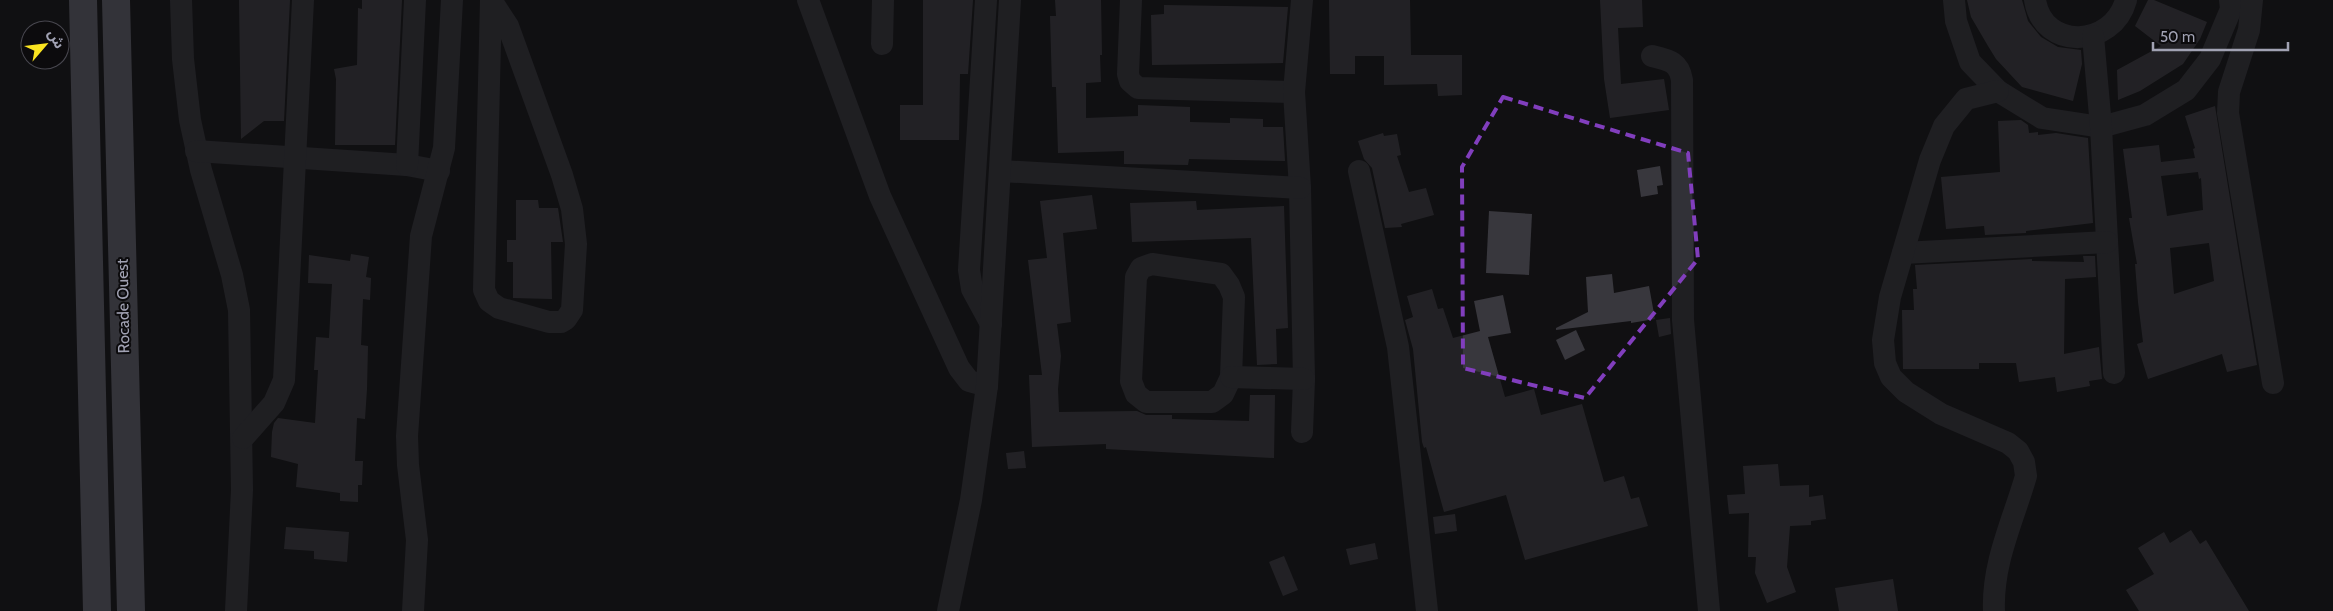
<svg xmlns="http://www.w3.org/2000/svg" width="2333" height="611" font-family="Cabin,'Noto Sans Arabic',sans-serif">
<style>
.building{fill:#38373d;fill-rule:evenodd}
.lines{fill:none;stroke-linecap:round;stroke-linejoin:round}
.minor{stroke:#313137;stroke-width:22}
.highway{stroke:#5d5d68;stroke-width:28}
.marked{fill:none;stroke:#813ebd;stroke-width:4;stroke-dasharray:10 6;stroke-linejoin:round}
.labels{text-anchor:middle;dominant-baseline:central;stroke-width:4;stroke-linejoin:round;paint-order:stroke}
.street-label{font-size:16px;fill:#a1a2b3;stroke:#0c0b0d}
</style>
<rect width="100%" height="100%" fill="#111012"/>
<!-- building -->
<g class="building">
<path d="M239,0H290L284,121H264L241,139Z"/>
<path d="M362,0H402L395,145H335L336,79L334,69L357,65L358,8L362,9Z"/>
<path d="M923,0H973L968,74H960L959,140H900V105H923Z"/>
<path d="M1055,0H1101L1102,55H1100L1101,82L1086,83V118L1138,116V105L1190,107V122L1230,123V118L1263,119V127H1283L1285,161L1189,159L1188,165L1124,164V151L1058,153L1056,87H1052L1050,16H1056Z"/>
<path d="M1329,0H1410L1411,55H1462V95L1438,96L1437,84L1384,85V56H1355V74H1330Z"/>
<path d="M1600,0H1642L1643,27L1618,28L1621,84L1664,79L1669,110L1610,118L1604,79Z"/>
<path d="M1967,0H2022L2028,21L2041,37L2058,47L2081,50L2082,64L2073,101L2022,87L1996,59L1988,46L1971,17Z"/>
<path d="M2148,0H2154L2207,22L2200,39L2183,64L2140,91L2118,100L2117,70L2161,46L2135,26Z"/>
<path d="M1164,5L1288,7L1283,63L1152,65L1151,15L1164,14Z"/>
<path d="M2215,106L2257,365L2227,372L2222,354L2148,379L2137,344L2143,342L2138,302L2135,264H2137L2129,218H2132L2123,149L2159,145L2161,162L2195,158L2193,149L2195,148L2185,116ZM2198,172L2199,179L2201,178L2203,210L2167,216L2161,176ZM2209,243L2214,281L2174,294L2170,248Z"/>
<path d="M2021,120L2028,125L2029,133L2038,132V135L2056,133L2088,138L2093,223L2026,231V233L1985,235L1984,226L1946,229L1941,177L2000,172L1998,121Z"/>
<path d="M1383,133L1384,136L1397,134L1401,155L1397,156L1409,192L1426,188L1434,215L1401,224L1402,227L1385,228L1372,168L1364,159L1358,141Z"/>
<path d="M1660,166L1663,185L1657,186L1658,194L1641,197L1637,170Z"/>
<path d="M1092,195L1097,229L1063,233L1071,322L1057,324L1061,356L1058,389L1059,412L1137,411L1146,415H1172V419L1249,421L1250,395H1275L1274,458L1106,449V444L1032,447L1029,375H1042L1028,260L1047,258L1040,201Z"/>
<path d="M516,200H538L539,208H558L563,242H551L552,299L513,298V262H507V240H516Z"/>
<path d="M1196,201L1197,210L1284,206L1288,328L1276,329L1277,364L1257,365L1251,238L1132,242L1130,203Z"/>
<path d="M1489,211L1532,214L1529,275L1486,273Z"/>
<path d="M351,254L369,257L366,277L371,278L370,300L363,299L361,345L368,346L367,389L365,419L357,418L355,461H363L362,485H358V502L340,501V493L296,487L298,464L271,457L272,432L274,423L278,418L315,423L318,370H314L316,337L329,338L332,284L308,283L309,255L350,261Z"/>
<path d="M2083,256H2095L2096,277L2065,279L2064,354L2099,347L2102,379L2089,381L2090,386L2057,392L2055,377L2019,382L2016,363H1979V369H1903L1902,310H1914L1913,289H1917L1915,265L2032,259V261L2084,262Z"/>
<path d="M1612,274L1614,293L1649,286L1655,319L1631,323V321L1556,330V328L1588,312L1586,277Z"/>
<path d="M1432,289L1438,309L1443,308L1453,338L1480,331L1474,301L1503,295L1511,333L1488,337L1505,397L1534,389L1541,415L1582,404L1604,482L1624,476L1631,499L1639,497L1648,526L1525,560L1506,495L1444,512L1426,447L1424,448L1422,442L1413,349L1405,320L1413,317L1407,296Z"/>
<path d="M1670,318L1671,334L1659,337L1656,320Z"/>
<path d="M1576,330L1585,350L1565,360L1556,340Z"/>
<path d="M1024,451L1026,468L1008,469L1006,453Z"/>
<path d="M1778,464L1780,486L1809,485V497L1823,495L1826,519L1811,521V525L1790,526L1787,567L1796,592L1767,603L1755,573L1756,557H1748L1749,513L1729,514L1727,495L1745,494L1743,466Z"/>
<path d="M1455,514L1457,531L1435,534L1433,517Z"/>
<path d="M286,527L349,532L347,562L314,559V551L284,549Z"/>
<path d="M2191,530L2200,544L2206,540L2249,611H2139L2126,590L2154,574L2138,548L2164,532L2170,543Z"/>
<path d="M1375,543L1378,559L1350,565L1346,549Z"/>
<path d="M1284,556L1298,590L1283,596L1269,562Z"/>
<path d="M1893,579L1898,611H1839L1835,588Z"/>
</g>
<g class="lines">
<!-- minor -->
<g class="minor">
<path d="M181,0L183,59L190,120L201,170L232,275L239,310L242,490L236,611"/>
<path d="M491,0L484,290L489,301L499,308L549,322H561L566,319L572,310L576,244L572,209L562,175L508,26L491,0"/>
<path d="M808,0L880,196L959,368L969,381L987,386"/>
<path d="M986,0L969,270L972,289L991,324"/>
<path d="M1131,0L1128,74L1130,81L1138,88L1294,92"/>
<path d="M1302,0L1294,92L1300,188L1304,379L1302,432"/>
<path d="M1954,0L1956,21L1970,62L1998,91L2042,118L2101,127L2145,115L2186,90L2210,59L2231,9L2230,0"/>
<path d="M2035,0C2043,51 2113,48 2126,0"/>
<path d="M2252,0L2249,30L2229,92L2228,113L2273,383"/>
<path d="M2093,36L2101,127L2114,373"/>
<path d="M882,44L883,0"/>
<path d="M1652,56C1669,60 1679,62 1682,80L1683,320L1709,611"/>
<path d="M196,151L407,165L439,171"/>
<path d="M407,165L415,0"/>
<path d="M1001,171L1300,188"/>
<path d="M1359,171L1398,347L1427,611"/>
<path d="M1903,253L2107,242"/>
<path d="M1152,264L1221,274L1229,285L1234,297L1231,377L1223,394L1212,402H1146L1136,394L1131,381L1136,277L1141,268Z"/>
<path d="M1231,377L1304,379"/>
<path d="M243,438L274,403L284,380L303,0"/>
<path d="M413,611L417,540L408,465L407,436L421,236L444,148L452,0"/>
<path d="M948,611L971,500L987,386L1010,0"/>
<path d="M1994,611C1992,563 2013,521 2026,476L2024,462L2018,451L2008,443L1941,414L1906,392L1891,377L1885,363L1883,340L1890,297L1930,160L1944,126L1966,99L1998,91"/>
</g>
<!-- highway -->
<g class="highway">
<path d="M83,0L97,611"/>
<path d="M116,0L131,611"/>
</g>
</g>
<!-- marked area -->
<path d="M0 0H2333V611H0ZM1503,97L1688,153L1698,259L1585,398L1463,368L1462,167Z" fill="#111012" fill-opacity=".55" fill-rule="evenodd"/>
<path class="marked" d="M1503,97L1688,153L1698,259L1585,398L1463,368L1462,167Z"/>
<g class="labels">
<!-- street labels -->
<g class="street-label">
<text transform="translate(123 306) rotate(-91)">Rocade Ouest</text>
</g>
</g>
<!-- north arrow -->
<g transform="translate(45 45) rotate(62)"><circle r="24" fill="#0c0b0d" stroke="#48474f"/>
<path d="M0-4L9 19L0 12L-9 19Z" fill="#fae420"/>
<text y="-8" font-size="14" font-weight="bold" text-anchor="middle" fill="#a1a2b3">ش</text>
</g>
<!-- scale -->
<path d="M2153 42v8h135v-8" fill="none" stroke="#a1a2b3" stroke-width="2.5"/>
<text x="2160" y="42" font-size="15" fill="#a1a2b3" stroke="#0c0b0d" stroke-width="4" paint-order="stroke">50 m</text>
</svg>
